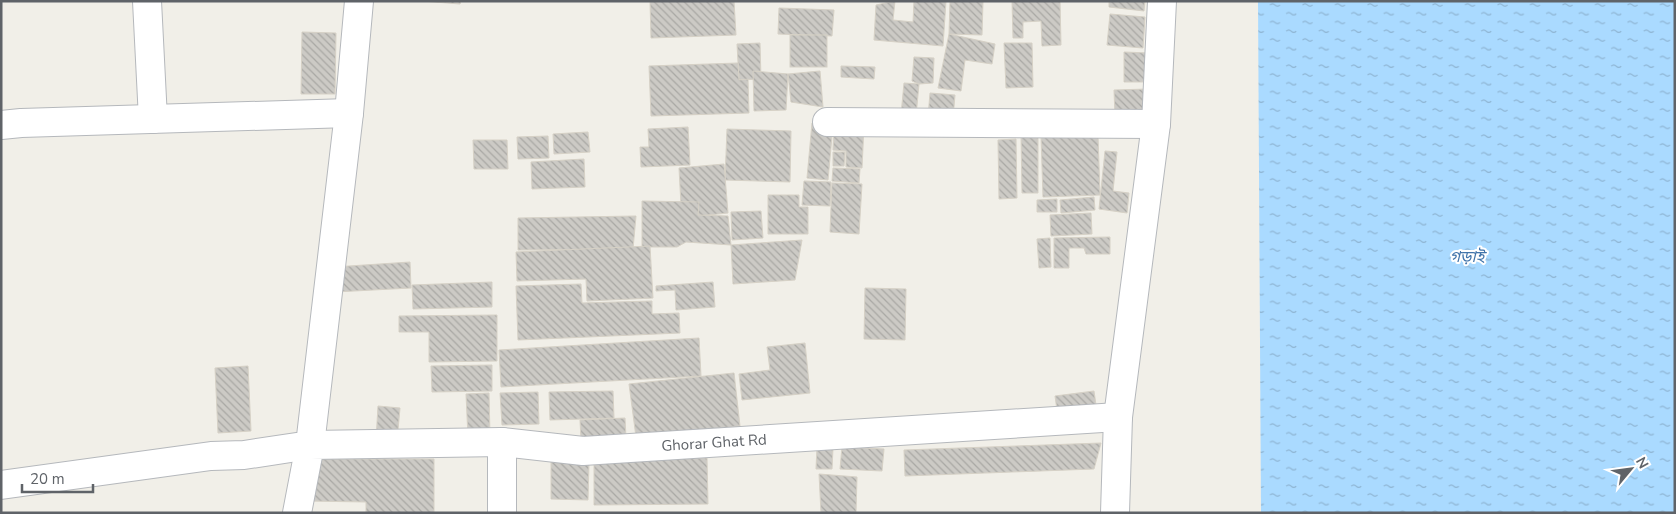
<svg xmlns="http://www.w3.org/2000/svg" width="1676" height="514" font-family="'Nunito Sans','Noto Sans Bengali',sans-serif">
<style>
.water{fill:url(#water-ripples)}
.building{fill:url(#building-back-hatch);stroke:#d6d1c6}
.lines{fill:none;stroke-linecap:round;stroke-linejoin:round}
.minor-casing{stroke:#b5b8bc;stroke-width:30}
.tertiary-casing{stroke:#b5b8bc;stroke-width:30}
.minor{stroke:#fff;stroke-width:28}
.tertiary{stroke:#fff;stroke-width:28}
.labels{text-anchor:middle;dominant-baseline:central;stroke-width:4;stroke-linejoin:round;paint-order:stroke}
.street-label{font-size:15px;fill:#5f6368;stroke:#fff}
.water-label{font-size:16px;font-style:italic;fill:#4174aa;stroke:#fff}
</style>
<defs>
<pattern id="water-ripples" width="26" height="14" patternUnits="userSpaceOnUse" patternTransform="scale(1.25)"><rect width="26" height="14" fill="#aadaff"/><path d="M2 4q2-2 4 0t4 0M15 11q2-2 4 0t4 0" fill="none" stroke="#8eb4d2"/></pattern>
<pattern id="building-back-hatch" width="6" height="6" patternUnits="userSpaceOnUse" patternTransform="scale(1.25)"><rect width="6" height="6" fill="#cccac5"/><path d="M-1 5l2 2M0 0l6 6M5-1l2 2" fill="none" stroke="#a9a8a4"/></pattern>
</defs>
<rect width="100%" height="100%" fill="#f1efe8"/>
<!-- water -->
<path class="water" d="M1258,1H1675V513H1261Z"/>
<!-- building -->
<g class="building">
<path d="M422,1H461L460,4Z"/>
<path d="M650,1H734L736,35L651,38Z"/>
<path d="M895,1L893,20L913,22L914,1H946L943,46L874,40L876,5Z"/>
<path d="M950,1H983L982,35L949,34Z"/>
<path d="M1012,1H1060L1061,45L1042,46L1041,21L1023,22V38H1013Z"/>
<path d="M1109,1H1145L1144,11L1109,7Z"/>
<path d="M779,8L834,10L832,36L778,34Z"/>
<path d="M1110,14L1145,17L1143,48L1107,45Z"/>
<path d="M302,32L336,33L335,94H301Z"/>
<path d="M949,34L995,44L992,64L965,60L961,91L938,88Z"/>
<rect x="790" y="35" width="37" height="32"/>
<path d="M760,43L761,79L739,80L737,44Z"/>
<path d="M1004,43H1032L1033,87L1006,88Z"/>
<path d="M1124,52L1149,53L1148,82H1124Z"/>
<path d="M914,57L934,58L933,83L919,84L912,81Z"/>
<path d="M738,63L739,80L748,79L749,113L651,116L649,66Z"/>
<path d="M841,66L875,67L874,79L841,77Z"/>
<path d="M753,71L788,74L786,110L754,111Z"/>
<path d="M820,71L823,107L791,102L788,74Z"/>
<path d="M904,83L919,84L916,116L901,115Z"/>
<path d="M1148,89L1149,117H1115L1114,90Z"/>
<path d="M930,93L955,95L953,118L928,117Z"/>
<path d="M812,123L833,125L828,180L807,178Z"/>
<path d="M834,125L864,126L862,168L846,167V151L833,150Z"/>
<path d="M688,127L690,165L641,167L640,147H649L648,129Z"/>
<path d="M727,129L791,131L790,182L725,180Z"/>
<path d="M588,132L590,152L554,154L553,134Z"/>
<path d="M1021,133H1038V193H1022Z"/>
<path d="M1098,135L1100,195L1043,197L1041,136Z"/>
<path d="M548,136L549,158L518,159L517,137Z"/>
<path d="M1016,139L1017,198L999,199L998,140Z"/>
<path d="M473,140H507L508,169H474Z"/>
<path d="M1105,151L1117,152L1113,191L1129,193L1127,213L1099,209Z"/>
<path d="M833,152H845L844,166H833Z"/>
<path d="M584,159L585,187L532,189L531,162Z"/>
<path d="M724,164L728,213L698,216L697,204L681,205L679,168Z"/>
<path d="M833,168L860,169L859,183L832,181Z"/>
<path d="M804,181L831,182L830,206L802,205Z"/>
<path d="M832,183L862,184L859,234L830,232Z"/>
<path d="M768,195H799V207H808V234H768Z"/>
<path d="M1094,197L1095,210L1061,213L1060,200Z"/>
<path d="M1057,199V212H1037V200Z"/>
<path d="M642,201L699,202L698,215L728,216L731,245L686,242L677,247H642Z"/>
<path d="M761,211L763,238L732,240L731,212Z"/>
<path d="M1091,213L1092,234L1051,236L1050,215Z"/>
<path d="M636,216L633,249L518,250V218Z"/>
<path d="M1110,237V254H1086L1084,248H1069V268H1054V238Z"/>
<path d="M1050,238L1051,267L1039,268L1037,239Z"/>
<path d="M802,240L795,280L733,284L731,245Z"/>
<path d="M650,246L653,298L587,301L586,279L517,281L516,252Z"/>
<path d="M410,262L411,288L335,292L334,267Z"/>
<path d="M492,282V307L413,309L412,285Z"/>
<path d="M713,282L715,307L676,310L675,290L656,291V286Z"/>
<path d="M581,284L582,303L652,301V314L679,313L680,333L518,340L516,286Z"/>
<path d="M865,288L906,289L905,340L864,339Z"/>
<path d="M497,315V361L429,362V332H399V316Z"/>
<path d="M699,338L701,376L501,387L499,350Z"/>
<path d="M805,343L810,393L742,400L739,374L770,370L767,347Z"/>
<path d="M492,365V391L432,392L431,366Z"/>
<path d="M248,366L251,431L218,433L215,368Z"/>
<path d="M734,373L740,426L636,437L629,384Z"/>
<path d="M613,391L614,418L550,420L549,392Z"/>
<path d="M1094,391L1097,412L1058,417L1055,396Z"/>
<path d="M538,392L539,424L502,425L500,393Z"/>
<path d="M489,393L490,436L468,437L466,394Z"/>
<path d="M378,406L400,408L397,441L376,440Z"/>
<path d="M625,418L626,438L581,440L580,420Z"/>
<path d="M1101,443L1094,469L905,476L904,450Z"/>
<path d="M817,447L833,448L832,469H816Z"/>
<path d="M842,447L884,449L882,471L840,469Z"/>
<path d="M707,458L708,504L594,505V459Z"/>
<path d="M307,459H434V513H366V502L307,501Z"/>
<path d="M551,462L589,463L588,500L551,499Z"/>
<path d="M819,474L857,477L856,513H821Z"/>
</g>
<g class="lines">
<!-- minor casing -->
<g class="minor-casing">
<g id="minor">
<path d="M147,1L153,119"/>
<path d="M827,122L1156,124"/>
<path d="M1,125L21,123L349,113"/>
<path id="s1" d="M297,513L310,445L502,442L583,451L1118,417"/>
<path d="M502,513V442"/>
<path d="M1115,513L1118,417L1156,124L1162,1"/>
</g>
</g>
<!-- tertiary casing -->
<g class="tertiary-casing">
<path id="tertiary" d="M1,485L211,456L244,455L310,445L349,113L359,1"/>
</g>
<!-- minor -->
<use href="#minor" class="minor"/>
<!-- tertiary -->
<use href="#tertiary" class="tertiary"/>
</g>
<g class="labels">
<!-- street labels -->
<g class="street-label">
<text stroke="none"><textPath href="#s1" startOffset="474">Ghorar Ghat Rd</textPath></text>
</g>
<!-- water labels -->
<g class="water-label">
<text x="1467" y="257">গড়াই</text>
</g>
</g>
<!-- border -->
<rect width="1676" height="514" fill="none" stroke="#5f6368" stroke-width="5"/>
<!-- north arrow -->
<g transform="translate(1631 469) rotate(61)" stroke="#ffffff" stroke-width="4" paint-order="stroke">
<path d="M0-4L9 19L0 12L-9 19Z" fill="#5f6368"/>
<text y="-8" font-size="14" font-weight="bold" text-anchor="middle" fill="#5f6368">N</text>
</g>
<!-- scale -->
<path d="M22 484v8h71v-8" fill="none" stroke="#5f6368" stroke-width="2.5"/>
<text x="30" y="484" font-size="15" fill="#5f6368" stroke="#ffffff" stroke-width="4" paint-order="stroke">20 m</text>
</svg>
